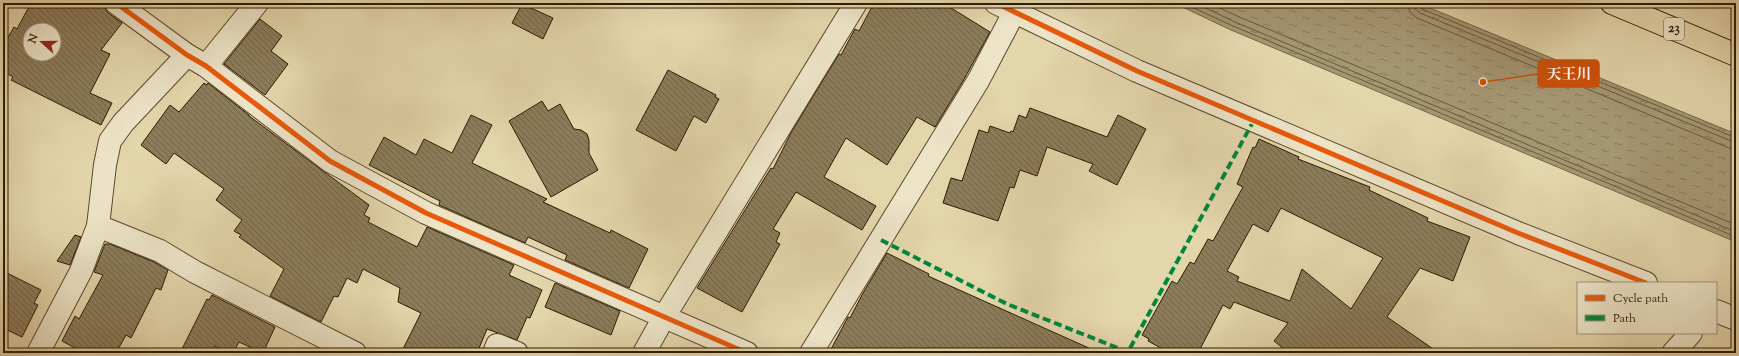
<svg xmlns="http://www.w3.org/2000/svg" width="1739" height="356" font-family="'Sorts Mill Goudy','Noto Serif JP',serif">
<style>
.water{fill:url(#water-ripples);stroke:#756445}
.lines{fill:none;stroke-linecap:round;stroke-linejoin:round}
.shore{stroke:#68583a;stroke-width:1}
.building{fill:url(#building-back-hatch);stroke:#2c1a02;fill-rule:evenodd}
.minor-casing{stroke:#5a492c;stroke-width:24}
.primary-casing{stroke:#2c1a02;stroke-width:24}
.minor{stroke:#ede4c8;stroke-width:22}
.primary{stroke:#e4d6ab;stroke-width:22}
.quiet{stroke:#00873e;stroke-width:4;stroke-dasharray:8 4;stroke-linecap:butt}
.cycleway-casing{stroke:#ede4c8;stroke-width:8}
.cycleway{stroke:#e8590c;stroke-width:5}
.labels{text-anchor:middle;dominant-baseline:central;stroke-width:3.5;stroke-linejoin:round;paint-order:stroke}
.shield{fill:#ede4c8;stroke:#66573d;stroke-width:1}
.shield-label{font-size:13px;font-weight:bold;fill:#2c1a02}
.leader{fill:none;stroke:#cc500a;stroke-width:1.5}
.callout-dot{fill:#cc500a;stroke:#ede4c8;stroke-width:1.5}
.callout{fill:#cc500a;stroke:#cc500a;stroke-width:1.5}
.callout-label{font-size:15px;text-anchor:middle;font-weight:bold;fill:#fff}
</style>
<defs>
<pattern id="water-ripples" width="26" height="14" patternUnits="userSpaceOnUse"><rect width="26" height="14" fill="#a59672"/><path d="M2 4q2-2 4 0t4 0M15 11q2-2 4 0t4 0" fill="none" stroke="#877a5b"/></pattern>
<pattern id="building-back-hatch" width="6" height="6" patternUnits="userSpaceOnUse"><rect width="6" height="6" fill="#8c7c5a"/><path d="M-1 5l2 2M0 0l6 6M5-1l2 2" fill="none" stroke="#736548"/></pattern>
</defs>
<rect width="100%" height="100%" fill="#e4d6ab"/>
<filter id="stains"><feTurbulence type="fractalNoise" baseFrequency=".005" numOctaves="4"/><feColorMatrix values="0 0 0 0 .2 0 0 0 0 .09 0 0 0 0 .02 0 0 0 .5 -.17"/></filter>
<radialGradient id="worn" r=".72"><stop offset=".6" stop-color="#630" stop-opacity="0"/><stop offset="1" stop-color="#630" stop-opacity=".3"/></radialGradient>
<!-- water -->
<path class="water" d="M1174,3H1418L1736,134V242L1231,30Z"/>
<g class="lines">
<!-- shore -->
<g class="shore">
<path d="M1183,3L1233,26L1736,237"/>
<path d="M1195,3L1235,22L1736,232"/>
<path d="M1209,3L1237,16L1736,225"/>
<path d="M1407,3L1410,12L1417,18L1729,148L1736,149"/>
<path d="M1414,3L1415,9L1420,13L1736,143"/>
<path d="M1419,3L1422,9L1736,138"/>
</g>
</g>
<!-- building -->
<g class="building">
<path d="M31,3H104L105,8L108,13L122,23L101,50L110,54L90,93L112,103L101,125L11,80L13,77L3,71V46L14,27L17,29ZM30,30H54V54H30Z"/>
<path d="M874,3H943L990,32L963,81L935,127L917,117L887,165L846,138L824,177L876,206L862,230L796,192L773,229L780,233L776,242L780,244L742,312L697,288L771,168L773,169L792,131L839,54L841,55L855,29L859,31Z"/>
<path d="M522,4L553,18L543,39L512,23Z"/>
<path d="M260,19L282,36L271,51L288,64L265,95L224,64Z"/>
<path d="M668,70L716,95L715,97L719,99L706,123L694,116L676,151L636,130Z"/>
<path d="M204,83L207,85L208,83L249,115V116L369,205L364,215L370,218L368,222L417,247L427,227L514,265L509,275L542,290L530,318L527,317L517,340L487,329L477,353H401L421,313L398,302L400,288L363,269L357,283L347,278L338,297L334,296L321,322L270,296L284,269L239,237L241,235L234,231L242,220L216,200L224,189L174,153L166,164L141,145L170,105L179,112Z"/>
<path d="M542,101L548,111L560,104L574,129L581,130L587,134L589,140V153L598,170L551,197L509,121Z"/>
<path d="M1030,108L1107,137L1118,115L1146,129L1117,185L1089,171L1093,164L1047,147L1037,176L1020,170L1014,188L1010,187L998,221L943,203L951,178L962,181L979,130L988,133L990,126L1010,133L1011,131L1013,132L1019,115L1026,118Z"/>
<path d="M471,115L492,125L472,163L547,199L543,202L610,233L611,230L648,249L629,288L565,260L567,255L528,237L525,243L439,205L440,201L369,165L384,137L416,155L424,139L452,153Z"/>
<path d="M1259,139L1299,157L1298,159L1370,187L1369,190L1428,218L1427,221L1470,237L1453,281L1420,268L1387,317L1439,353H1289L1274,341L1288,323L1234,302L1230,309L1223,305L1198,353H1170L1148,341L1149,339L1142,335L1172,281L1177,284L1190,262L1194,264L1208,239L1213,241L1243,187L1237,184L1253,147L1255,148ZM1281,208L1383,258L1351,309L1302,269L1290,301L1237,281L1239,277L1227,271L1253,224L1268,232Z"/>
<path d="M75,235L81,237L70,265L57,261Z"/>
<path d="M105,244H110L154,262L168,270L161,290L156,288L131,338L126,335L116,353H84L62,341L75,316L79,319L103,275L94,272Z"/>
<path d="M887,253L929,274L928,276L1100,353H829L848,317L850,318L863,293Z"/>
<path d="M3,271L41,290L34,303L38,305L22,337L3,328Z"/>
<path d="M555,283L620,311L611,335L545,307Z"/>
<path d="M212,295L275,327L263,353L239,342L233,353H228L215,346L211,353H180L207,299L209,300Z"/>
</g>
<g class="lines">
<!-- minor casing -->
<g class="minor-casing">
<g id="minor">
<path d="M116,3L187,55L206,66L330,161L426,213L747,353"/>
<path d="M996,3L1137,71L1518,233L1646,283"/>
<path d="M206,66L257,3"/>
<path d="M98,226L160,251L195,272L355,353"/>
<path d="M1716,311L1736,319"/>
<path d="M38,353L81,271L98,226L105,165L110,141L123,123L187,55"/>
<path d="M494,353L497,345L517,353"/>
<path d="M644,353L664,317L856,3"/>
<path d="M811,353L978,81L1019,3"/>
<path d="M1673,353L1691,333"/>
</g>
</g>
<!-- primary casing -->
<g class="primary-casing">
<path id="primary" d="M1612,3L1736,55"/>
</g>
<!-- minor -->
<use href="#minor" class="minor"/>
<!-- primary -->
<use href="#primary" class="primary"/>
<!-- quiet -->
<path class="quiet" d="M881,240L1007,304L1128,352L1254,120"/>
<!-- cycleway casing -->
<g class="cycleway-casing">
<g id="cycleway">
<path d="M116,3L187,55L206,66L330,161L426,213L747,353"/>
<path d="M996,3L1137,71L1518,233L1646,283"/>
</g>
</g>
<!-- cycleway -->
<use href="#cycleway" class="cycleway"/>
</g>
<g class="labels">
<!-- shield labels -->
<rect class="shield" x="1664" y="18" width="20" height="22" rx="3"/>
<g class="shield-label">
<text x="1674" y="29">23</text>
</g>
</g>
<!-- callouts -->
<path class="leader" d="M1483 82L1538 74"/>
<circle class="callout-dot" cx="1483" cy="82" r="4"/>
<rect class="callout" x="1538" y="60" width="61" height="27" rx="4"/>
<g class="callout-label">
<text x="1569" y="79">天王川</text>
</g>
<!-- margin -->
<rect width="1739" height="356" fill="none" stroke="#e4d6ab" stroke-width="16"/>
<rect x="4" y="4" width="1731" height="348" fill="none" stroke="#2c1a02" stroke-width="2"/>
<rect x="8" y="8" width="1723" height="340" fill="none" stroke="#2c1a02"/>
<!-- legend -->
<rect x="1577" y="282" width="140" height="52" fill="#ede4c8" stroke="#a09379"/>
<rect x="1585" y="295" width="20" height="6" fill="#e8590c" stroke="#a09379"/>
<text x="1613" y="302" font-size="12" fill="#2c1a02">Cycle path</text>
<rect x="1585" y="315" width="20" height="6" fill="#00873e" stroke="#a09379"/>
<text x="1613" y="322" font-size="12" fill="#2c1a02">Path</text>
<!-- north arrow -->
<g transform="translate(42 42) rotate(291)"><circle r="19" fill="#ede4c8" stroke="#a09379"/>
<path d="M0-3L7 15L0 10L-7 15Z" fill="#8f2418"/>
<text y="-6" font-size="11" font-weight="bold" text-anchor="middle" fill="#2c1a02">N</text>
</g>
<rect width="100%" height="100%" filter="url(#stains)"/>
<rect width="100%" height="100%" fill="url(#worn)"/>
</svg>
